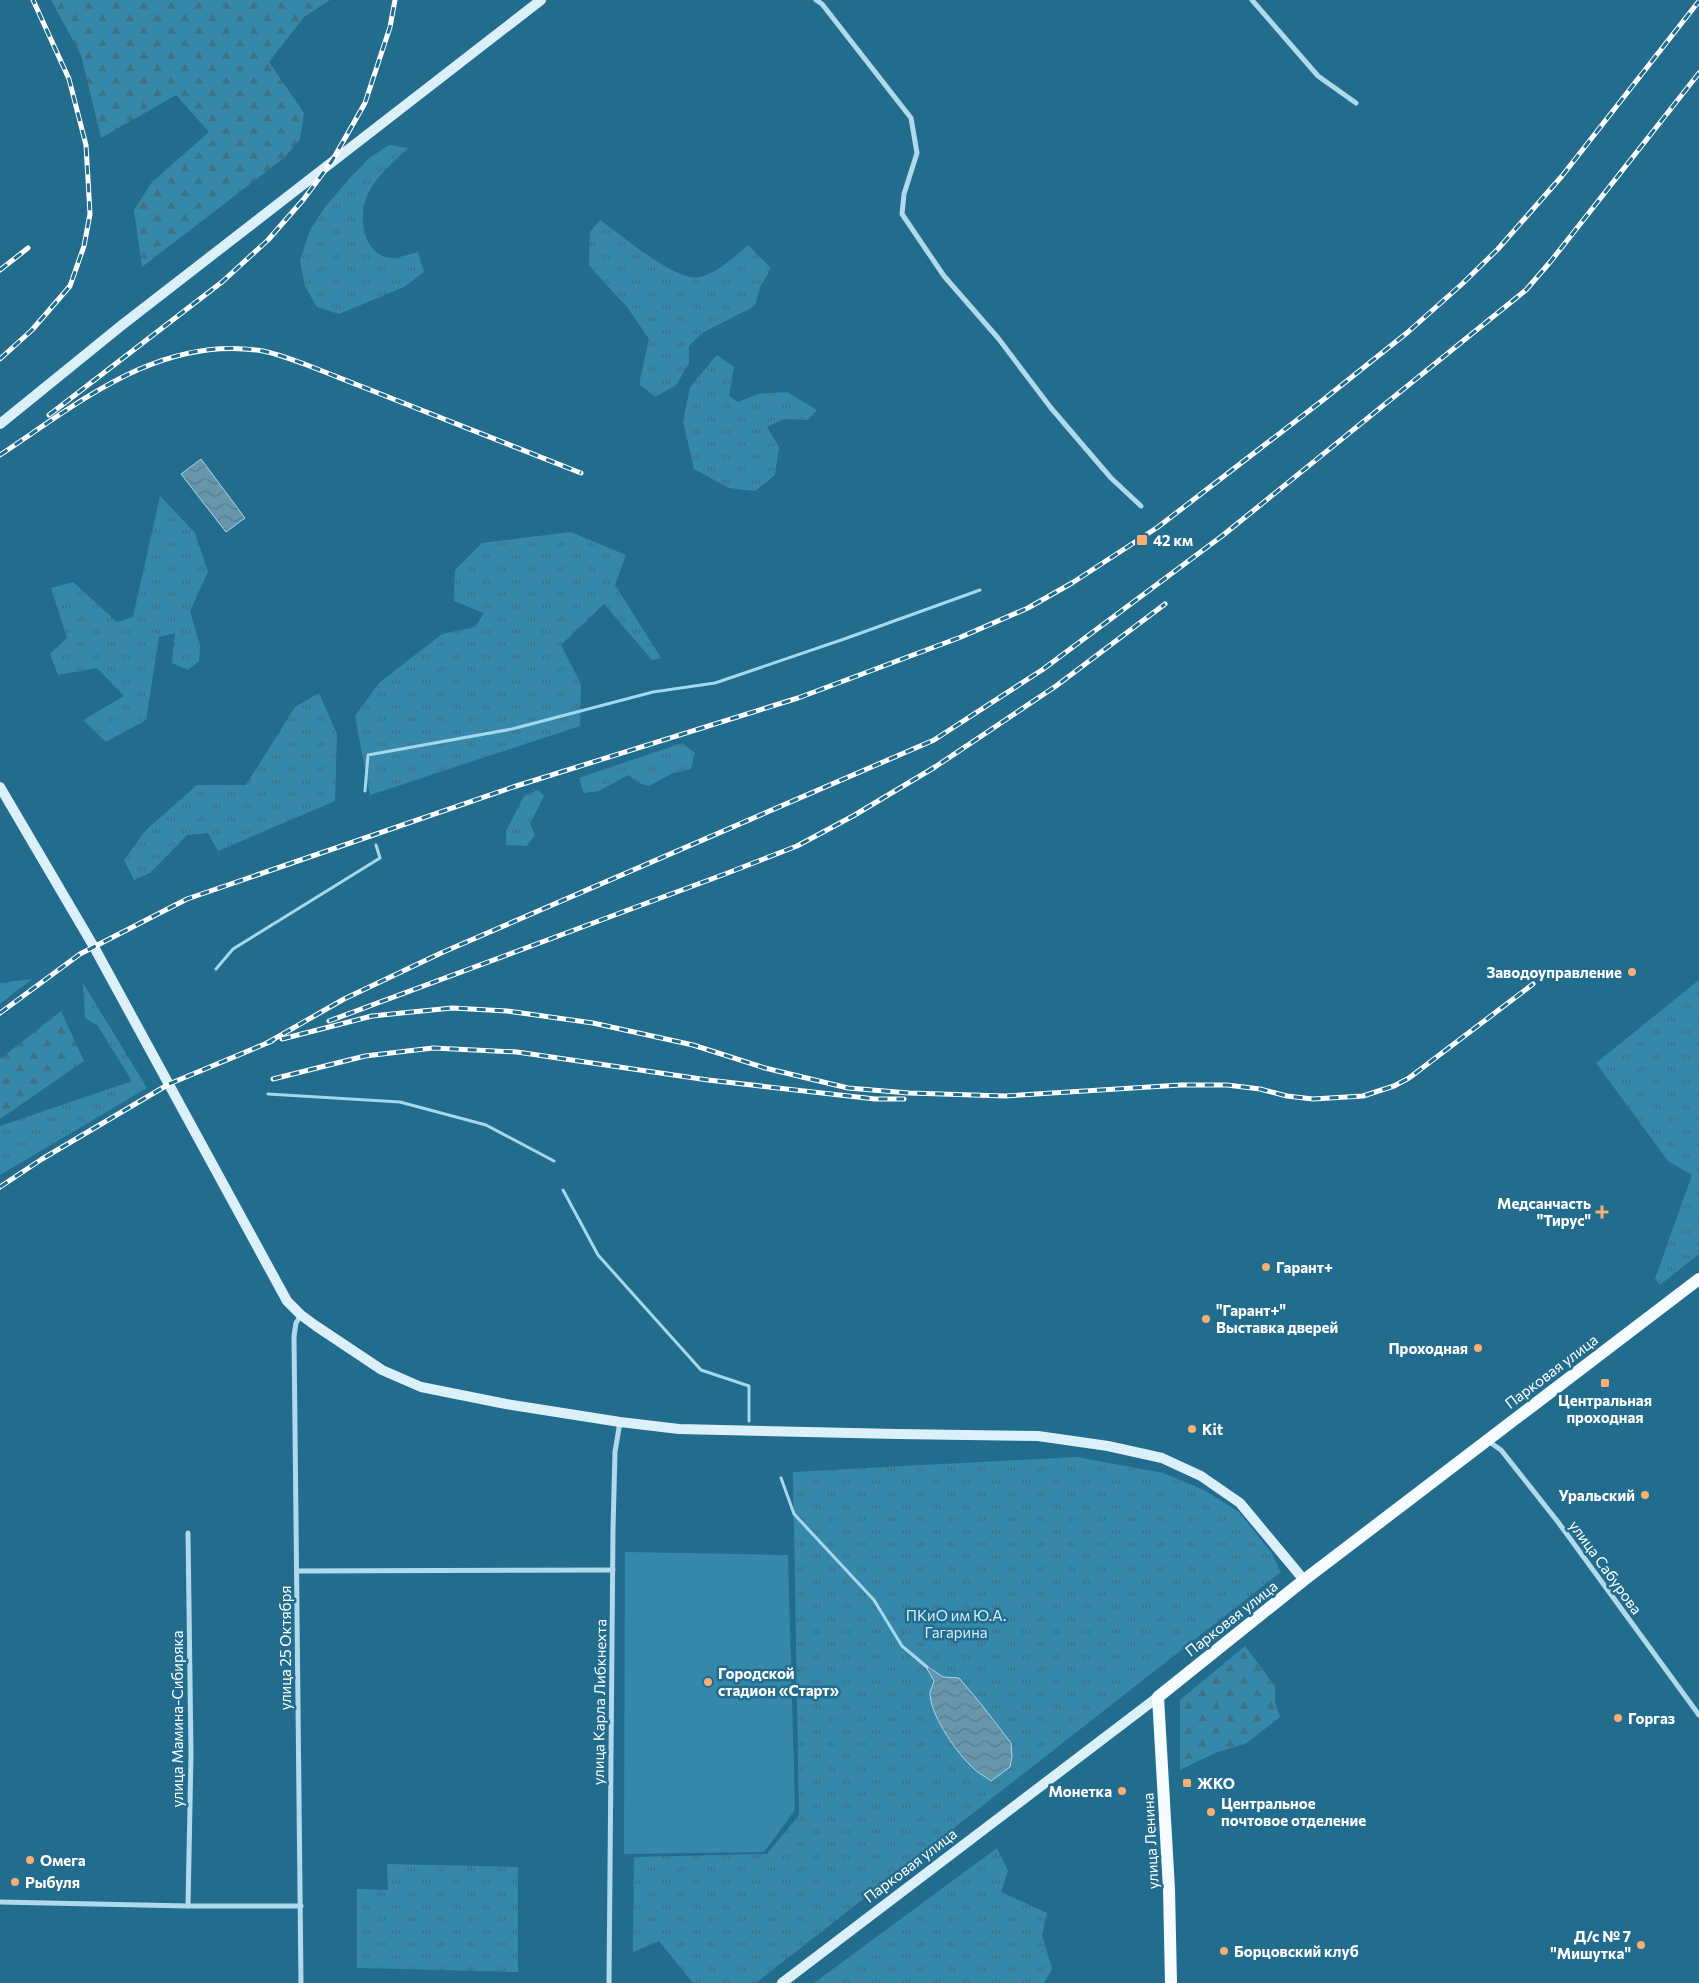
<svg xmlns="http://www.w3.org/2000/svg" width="1699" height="1983" font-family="Commissioner,sans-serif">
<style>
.grass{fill:url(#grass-tufts)}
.forest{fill:url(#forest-firs)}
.pitch{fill:#3688aa}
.water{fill:url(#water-waves);stroke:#a4d8ec}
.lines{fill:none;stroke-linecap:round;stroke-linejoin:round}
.stream{stroke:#a4d8ec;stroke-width:3}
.street{stroke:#b0daeb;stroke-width:5}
.secondary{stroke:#dcf0f9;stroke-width:10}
.primary{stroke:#f5fbfe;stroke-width:12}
.rail-casing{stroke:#fff;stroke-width:5}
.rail{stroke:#226c8d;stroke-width:3;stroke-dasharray:9;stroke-linecap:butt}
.poi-dot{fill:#f7af72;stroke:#226c8d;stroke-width:2}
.labels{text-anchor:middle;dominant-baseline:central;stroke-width:5;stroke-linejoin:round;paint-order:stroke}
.poi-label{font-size:15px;font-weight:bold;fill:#fff;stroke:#226c8d;text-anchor:start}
.street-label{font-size:15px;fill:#fff;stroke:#226c8d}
.park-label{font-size:15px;fill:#d5eef8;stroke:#226c8d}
</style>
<defs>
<pattern id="grass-tufts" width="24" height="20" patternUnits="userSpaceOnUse" patternTransform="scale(1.25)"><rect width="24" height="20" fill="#3688aa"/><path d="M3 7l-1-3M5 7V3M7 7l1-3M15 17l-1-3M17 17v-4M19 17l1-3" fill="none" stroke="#3f7084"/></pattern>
<pattern id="forest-firs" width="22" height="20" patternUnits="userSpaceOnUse" patternTransform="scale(1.25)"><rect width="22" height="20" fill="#3688aa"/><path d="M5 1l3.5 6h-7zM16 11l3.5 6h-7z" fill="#3f7084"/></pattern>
<pattern id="water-waves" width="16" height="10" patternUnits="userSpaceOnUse" patternTransform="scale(1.25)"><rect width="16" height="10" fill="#6696ac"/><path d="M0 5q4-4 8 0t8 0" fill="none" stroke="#5d7c8a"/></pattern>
</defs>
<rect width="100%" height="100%" fill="#226c8d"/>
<!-- grass -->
<g class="grass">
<path d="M389,145L408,148C392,164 371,180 365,202C358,223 367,260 395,258C402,257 410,254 418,252L424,272L404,287L339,314L317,307L305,286L300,261L310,230L325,207L350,178L368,159Z"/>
<path d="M600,220C620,234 677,283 700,277C718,273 734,257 748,245L771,268L760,287L755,306L702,333L689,346V363L676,385L655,397L639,384L649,339L627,307L589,266L590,232Z"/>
<path d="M717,355L734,367L729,396L738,402L757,394L787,392L817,410L808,420L784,419L767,427L779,447L775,475L755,491L729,488L694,469L683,421L690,387Z"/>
<path d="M160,496L195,533L208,572L190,611L200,645L199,661L188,670L172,663L175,633L159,637L146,720L106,742L83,720L124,696L97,668L58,675L50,654L67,638L51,588L73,582L117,622L133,617Z"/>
<path d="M571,532L626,555L615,585L661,658L652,660L604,604L561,645L581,684L580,726L370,795L355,716L379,683L442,634L475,627L484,613L454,601L455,570L482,543Z"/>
<path d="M319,693L337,734L335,801L218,851L208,833L187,835L150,873L134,880L124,860L146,830L197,785H246L295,707Z"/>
<path d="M682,743L695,753L691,769L673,773L649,786L639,783L628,775L599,791L584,793L579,778Z"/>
<path d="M538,790L544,796L530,824L535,835L527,846L506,845V831L524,796Z"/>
<path d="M32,979L0,1004V983Z"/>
<path d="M1699,980V1254L1660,1285L1655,1279L1692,1175L1668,1161L1596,1063Z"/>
<path d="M83,983L147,1088L0,1175V1126L132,1081L98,1026L85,1018Z"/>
<path d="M1077,1457L1163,1473L1204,1490L1239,1512L1271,1552L1281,1572L756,1983H693L659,1941L633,1952L634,1857L767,1854L799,1815L793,1472Z"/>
<path d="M997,1848L1008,1871L1001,1892L1047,1913L1042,1935L1052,1969L1044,1983H814Z"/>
<path d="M387,1864L518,1867V1972L357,1968V1889L388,1890Z"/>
</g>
<!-- forest -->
<g class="forest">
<path d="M51,0H330L304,17L269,62L304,113L300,139L284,158L142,267L134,210L152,182L209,132L176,95L101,138L81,55Z"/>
<path d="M61,1011L84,1061L0,1119V1059Z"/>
<path d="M1245,1646L1275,1686V1702L1280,1717L1247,1743L1215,1753L1180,1770V1700Z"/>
</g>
<!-- pitch -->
<path class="pitch" d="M625,1552L788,1555L795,1810L764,1852L624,1854Z"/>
<!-- water -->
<g class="water">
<path d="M201,459L245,518L226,532L181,474Z"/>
<path d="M925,1665L943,1677L959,1678L981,1704L1011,1743L1012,1756L1010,1767L991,1781C984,1776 975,1771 969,1764C955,1750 929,1713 930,1692C931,1689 933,1685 934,1681Z"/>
</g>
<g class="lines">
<!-- stream -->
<g class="stream">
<path d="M365,791L368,755L512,729L653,692L715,683L847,638L980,590"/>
<path d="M216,969L233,949L380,858L376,845"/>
<path d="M268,1094L400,1102L486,1125L554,1161"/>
<path d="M563,1190L598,1255L701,1370L749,1386V1421"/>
<path d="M781,1478L794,1514L874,1600L902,1646L927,1667"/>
</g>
<!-- street -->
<g class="street">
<path d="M816,0L822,4L911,118L917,153L904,194L902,214L944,276L998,338L1051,408L1111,478L1141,506"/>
<path d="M1252,0L1318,76L1356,103"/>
<path d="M1488,1441L1501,1450L1558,1522L1699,1715"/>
<path d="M188,1533L191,1754L188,1906"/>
<path d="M297,1571L613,1570"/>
<path d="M0,1902L188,1906H301"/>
<path d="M301,1983L294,1336L296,1323L301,1315"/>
<path d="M609,1983L613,1530L615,1452L620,1422"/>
</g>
<!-- secondary -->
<g class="secondary">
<path d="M0,424L122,325L541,0"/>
<path d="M0,787L94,947L287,1301L301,1315L316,1326L382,1370L421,1387L506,1404L620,1422L679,1429L897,1434L1038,1436L1108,1446L1162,1458L1201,1476L1240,1503L1304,1580"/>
<path d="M782,1983L1158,1697"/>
</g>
<!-- primary -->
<path class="primary" d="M1171,1983L1169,1889L1158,1697L1304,1580L1699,1279"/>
<!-- rail casing -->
<g class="rail-casing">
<g id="rail">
<path d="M0,270L28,248"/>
<path d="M0,359L32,330L70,286L84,246L90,214L86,145L69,79L33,0"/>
<path d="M49,415L222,282L268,240L303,200L332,161L365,103L390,27L395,0"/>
<path d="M0,455C80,402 161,334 263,351C278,354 293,360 307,365L581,473"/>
<path d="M0,1013L80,954L187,899L513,787L798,698L961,637L1028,608L1072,583L1158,527L1323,400L1408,332L1462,284L1498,249L1562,176L1699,1"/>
<path d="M329,1021L725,874L797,846L853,816L935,767L1056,686L1165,604"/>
<path d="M282,1039L372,1016L452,1008L507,1011L593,1023L693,1045L765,1068L848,1088L909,1093L1005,1096L1181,1085H1227L1260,1089L1287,1096L1313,1099L1363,1096L1394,1086L1409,1078L1533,984"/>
<path d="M267,1043L344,999L441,953L934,740L1042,670L1222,536L1526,290L1551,261L1699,73"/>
<path d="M273,1079L365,1056L433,1048L517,1052L708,1080L875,1099H904"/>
<path d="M0,1187L42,1159L169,1084L272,1041"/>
</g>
</g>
<!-- rail -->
<use href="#rail" class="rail"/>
</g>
<!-- markers -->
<g class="poi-dot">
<rect x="1136" y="534" width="12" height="12" rx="2.5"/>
<circle cx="1632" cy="972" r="5"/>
<path d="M1599.5 1204.5h5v5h5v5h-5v5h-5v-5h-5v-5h5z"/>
<circle cx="1266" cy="1267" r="5"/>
<circle cx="1206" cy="1319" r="5"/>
<circle cx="1478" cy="1348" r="5"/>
<rect x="1600" y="1378" width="10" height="10" rx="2.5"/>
<circle cx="1192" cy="1429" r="5"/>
<circle cx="1645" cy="1495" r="5"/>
<circle cx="708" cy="1682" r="5"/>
<circle cx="1618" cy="1718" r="5"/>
<rect x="1182" y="1778" width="10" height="10" rx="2.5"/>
<circle cx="1122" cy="1791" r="5"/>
<circle cx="1211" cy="1812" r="5"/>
<circle cx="30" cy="1860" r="5"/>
<circle cx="15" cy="1882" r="5"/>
<circle cx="1641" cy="1945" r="5"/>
<circle cx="1224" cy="1951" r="5"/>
</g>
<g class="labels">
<!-- poi labels -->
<g class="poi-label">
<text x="1153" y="540">42 км</text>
<text x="1622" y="972" text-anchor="end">Заводоуправление</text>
<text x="1591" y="1203" text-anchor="end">Медсанчасть<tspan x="1591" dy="17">"Тирус"</tspan></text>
<text x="1276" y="1267">Гарант+</text>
<text x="1216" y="1310">"Гарант+"<tspan x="1216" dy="17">Выставка дверей</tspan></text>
<text x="1468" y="1348" text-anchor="end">Проходная</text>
<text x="1605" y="1400" text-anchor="middle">Центральная<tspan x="1605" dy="17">проходная</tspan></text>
<text x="1202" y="1429">Kit</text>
<text x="1635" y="1495" text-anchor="end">Уральский</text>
<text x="718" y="1673">Городской<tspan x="718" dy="17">стадион «Старт»</tspan></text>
<text x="1628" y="1718">Горгаз</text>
<text x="1197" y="1783">ЖКО</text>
<text x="1112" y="1791" text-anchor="end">Монетка</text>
<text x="1221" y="1803">Центральное<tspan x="1221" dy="17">почтовое отделение</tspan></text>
<text x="40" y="1860">Омега</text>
<text x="25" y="1882">Рыбуля</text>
<text x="1631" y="1936" text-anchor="end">Д/с № 7<tspan x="1631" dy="17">"Мишутка"</tspan></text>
<text x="1234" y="1951">Борцовский клуб</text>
</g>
<!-- street labels -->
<g class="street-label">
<text transform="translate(1551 1371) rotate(-37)">Парковая улица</text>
<text transform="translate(1606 1567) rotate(54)">улица Сабурова</text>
<text transform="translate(1231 1618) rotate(-38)">Парковая улица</text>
<text transform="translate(285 1648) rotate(-90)">улица 25 Октября</text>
<text transform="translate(599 1702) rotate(-89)">улица Карла Либкнехта</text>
<text transform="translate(177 1719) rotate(-90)">улица Мамина-Сибиряка</text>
<text transform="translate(1150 1841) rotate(-93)">улица Ленина</text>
<text transform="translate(910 1865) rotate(-37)">Парковая улица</text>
</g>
<!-- park labels -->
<g class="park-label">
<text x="956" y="1615">ПКиО им Ю.А.<tspan x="956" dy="17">Гагарина</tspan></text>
</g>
</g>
</svg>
